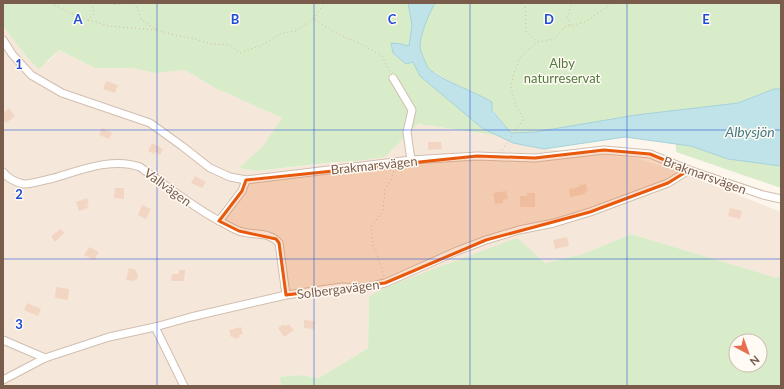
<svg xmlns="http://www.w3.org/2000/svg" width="784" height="389" font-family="Lato,sans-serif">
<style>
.residential{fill:#f5e8da}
.green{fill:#d8ecc9;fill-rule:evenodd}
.water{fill:#bfe3e8;stroke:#a5d3da}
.building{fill:#f3d5c3}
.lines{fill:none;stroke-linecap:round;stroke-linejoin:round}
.minor-casing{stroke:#d1beb0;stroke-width:9}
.path{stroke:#d9b8a5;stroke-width:1;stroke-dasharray:1 3;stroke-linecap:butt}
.minor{stroke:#fff;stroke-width:7}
.marked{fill:#e8590c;fill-opacity:0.2;stroke:#e8590c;stroke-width:3;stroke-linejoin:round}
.grid{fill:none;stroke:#1d4ed8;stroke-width:1;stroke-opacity:0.55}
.labels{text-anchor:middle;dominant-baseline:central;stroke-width:3;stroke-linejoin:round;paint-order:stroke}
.park-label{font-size:13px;fill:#537a41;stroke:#fffaf3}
.street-label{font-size:13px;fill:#7a5c4d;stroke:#fffaf3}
.water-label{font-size:14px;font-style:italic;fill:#437c86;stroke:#fffaf3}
.grid-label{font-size:13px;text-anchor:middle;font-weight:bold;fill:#1d4ed8;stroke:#fffaf3;stroke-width:3;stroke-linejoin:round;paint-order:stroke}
</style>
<rect width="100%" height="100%" fill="#fdf6ec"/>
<!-- residential -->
<path class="residential" d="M3,25L30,61L48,62L59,50L95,68H131L155,73L185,70L215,88L282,118L264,145L240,168L256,171L385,157L417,124L500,136L513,143L544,149L636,158L675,170L781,212V274L777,278L631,234L583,254L545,263L369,296L368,348L319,378L300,375L279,377L282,386H3Z"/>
<!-- green -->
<g class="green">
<path d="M3,3H408L411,15L417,3H781V188L676,152L675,123L544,141L532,132L511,133L483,97L459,87L428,68L425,61L398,44H391L393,53L406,64L413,62L482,128L500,136L418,124L385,157L357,161L335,162L256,171L239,168L263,146L282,118L215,88L185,70L155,73L131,68H95L59,50L39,69L30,61L3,26Z"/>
<path d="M631,234L777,278L781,274V386H282L279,377L300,375L319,378L368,348L369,296L391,285L517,238L545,263L583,254ZM736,341H760V365H736Z"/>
</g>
<!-- water -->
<path class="water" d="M408,3H435C429,14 420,34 420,47C420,50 427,67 429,69C448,84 472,90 492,102V110L511,133L535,132L636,115L738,103L774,89H781V166L728,159L691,146L625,137L544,149L513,143L482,128L420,76L413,62L406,64L393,53L391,43L401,44L409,46L412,25Z"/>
<!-- building -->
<g class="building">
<path d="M106,81L118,85L115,93L103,89Z"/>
<path d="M9,108L15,116L6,123L3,119V113Z"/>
<path d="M102,128L112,133L109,139L99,135Z"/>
<path d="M428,142H441L442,149L428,150Z"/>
<path d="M152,143L163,149L160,155L155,152L154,154L148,151Z"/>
<path d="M195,176L206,182L202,188L191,183Z"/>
<path d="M586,184L588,191L585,192V194L570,197L569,189L579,187V185Z"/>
<path d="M115,188H124V199L114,198Z"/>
<path d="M506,191L508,199L503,200V203L495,204L493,193Z"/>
<path d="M527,193H535V207H520V196H527Z"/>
<path d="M87,198L89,204H87L88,208L79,211L76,202Z"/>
<path d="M142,205L151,209L146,219L138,215Z"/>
<path d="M730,208L742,211L740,219L728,216Z"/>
<path d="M61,229L64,233L55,242L51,236Z"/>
<path d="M567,237L569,246L555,249L553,240Z"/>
<path d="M89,247L99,252L94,260L84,255Z"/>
<path d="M129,268L136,270V273H138L137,280L135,279L134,281L126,280Z"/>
<path d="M179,270H185L184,281H171L172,274H179Z"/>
<path d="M56,287L69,289L68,300L55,298Z"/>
<path d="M27,303L41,309L38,316L24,310Z"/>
<path d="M304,320L315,321L314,329L304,328Z"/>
<path d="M284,324L285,326L289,324L294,330L284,337L278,328Z"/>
<path d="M241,327L243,334L239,335L240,337L234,339V337H231L229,330Z"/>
</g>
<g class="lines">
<!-- minor casing -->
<g class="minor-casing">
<g id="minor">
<path d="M3,40L12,54L31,75L62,93L150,123L182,146L210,168L230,177L246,180L411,160L477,156L535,158L604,150L650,154L689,170L763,195L781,199"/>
<path d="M393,78L412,110L407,132L411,160"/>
<path d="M3,172C7,178 17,183 24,184C34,184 44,180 54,178C81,170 113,157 140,167C165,185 188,203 214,218C222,222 231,228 239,231C253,236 269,231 279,243L286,295"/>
<path d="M219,221L242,191L246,180"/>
<path d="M155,327L184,386"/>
<path d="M3,340L45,358"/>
<path d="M3,380L45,358L109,337L155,327L191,317L286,295L342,287L364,288L385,283L457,251L486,240L519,230L554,223L590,212L668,183L689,170"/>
</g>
</g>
<!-- path -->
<g class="path">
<path d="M51,3L68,12L88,20L94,14L92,3"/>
<path d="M111,3L113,5L124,3"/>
<path d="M135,3L142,20L157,30L175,35L195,39L211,44L229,45L240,53L260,46L282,33L296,31L313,19L342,36L359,43L382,56L390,72"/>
<path d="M525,3L526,31L537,42"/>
<path d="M314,19L324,3"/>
<path d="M88,20L109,26L156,30"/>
<path d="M570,25L567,17L572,3"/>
<path d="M502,150L524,119L516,106L511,88L514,72L521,56L537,42L554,39L565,27L585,22L612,3"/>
<path d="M384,276L379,259L373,246L371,227L383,211L385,189L391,180L394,170"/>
</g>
<!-- minor -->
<use href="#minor" class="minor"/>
</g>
<!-- marked area -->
<path class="marked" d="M604,150L650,154L689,170L668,183L590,212L486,240L385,283L286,295L279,243L276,239L239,231L219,221L242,191L246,180L477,156L535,158Z"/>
<!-- grid -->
<path class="grid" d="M157,3V386M314,3V386M470,3V386M627,3V386M3,130H781M3,259H781"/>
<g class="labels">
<!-- park labels -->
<g class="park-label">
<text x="562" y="63">Alby<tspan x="562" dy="15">naturreservat</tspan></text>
</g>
<!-- street labels -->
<g class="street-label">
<text transform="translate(374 165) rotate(-6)">Brakmarsvägen</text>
<text transform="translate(705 175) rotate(20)">Brakmarsvägen</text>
<text transform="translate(168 187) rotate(36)">Vallvägen</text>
<text transform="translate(338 289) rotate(-7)">Solbergavägen</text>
</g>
<!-- water labels -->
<g class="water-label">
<text x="750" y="131">Albysjön</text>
</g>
</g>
<g class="grid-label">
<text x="78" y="24">A</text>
<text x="235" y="24">B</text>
<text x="392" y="24">C</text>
<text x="549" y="24">D</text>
<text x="706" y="24">E</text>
<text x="19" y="69">1</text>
<text x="19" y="199">2</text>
<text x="19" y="329">3</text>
</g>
<!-- border -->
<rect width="784" height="389" fill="none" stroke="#7a5c4d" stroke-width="8"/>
<!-- north arrow -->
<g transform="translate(748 353) rotate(139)"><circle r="19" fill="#fffaf3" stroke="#cabbb1"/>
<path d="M0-3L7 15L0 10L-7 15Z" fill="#e76f51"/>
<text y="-6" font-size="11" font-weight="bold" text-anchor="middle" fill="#7a5c4d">N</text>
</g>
</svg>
